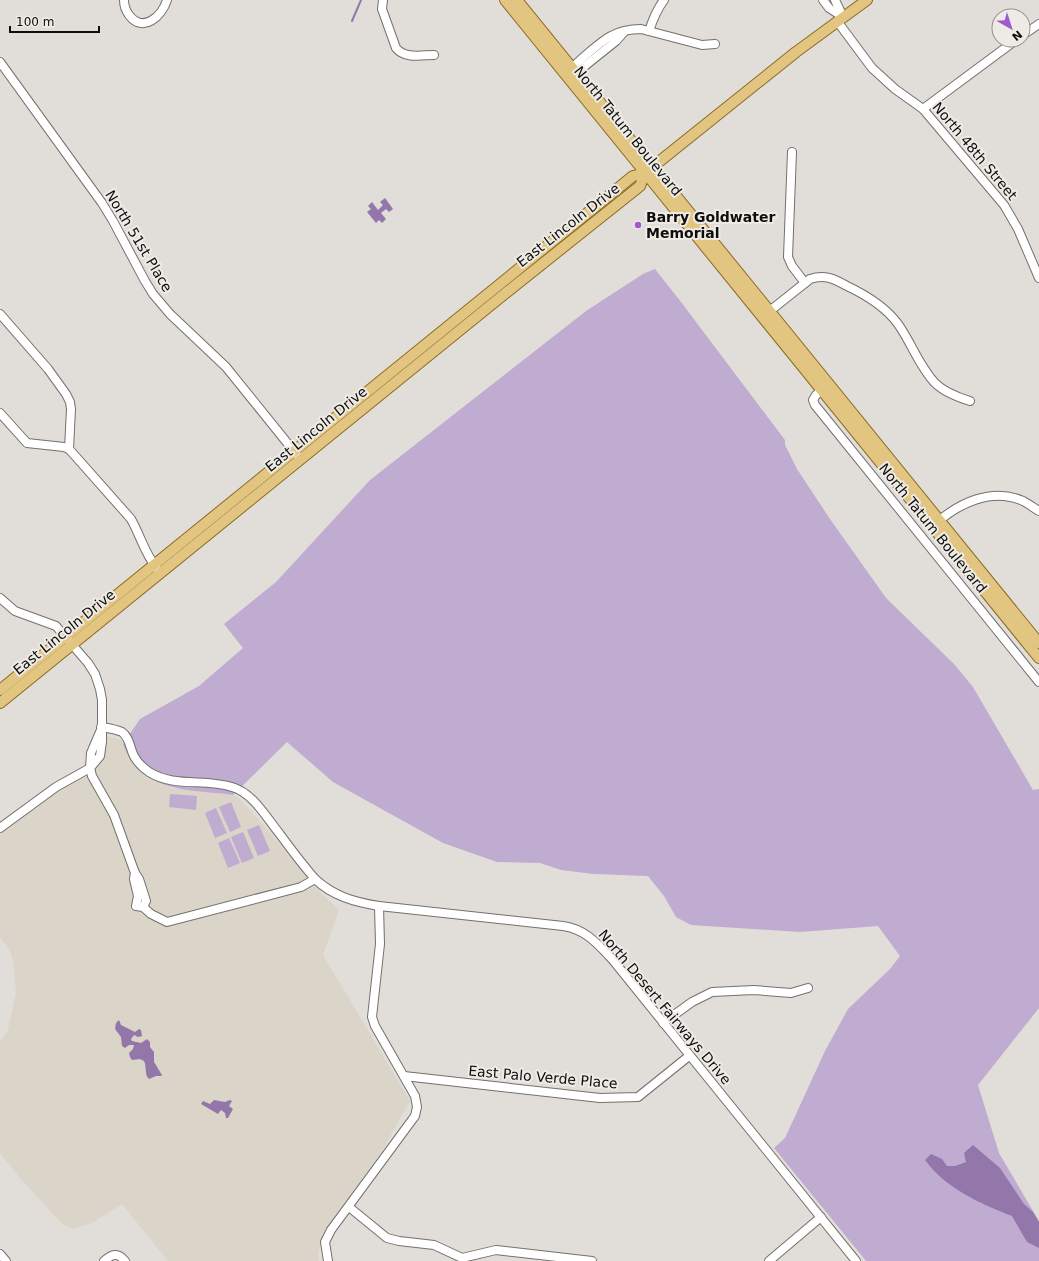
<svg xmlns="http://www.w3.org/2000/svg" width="1039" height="1261" font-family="'DejaVu Sans',sans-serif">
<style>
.built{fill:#dbd4c8}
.green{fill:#c0abd1}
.water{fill:#9477aa}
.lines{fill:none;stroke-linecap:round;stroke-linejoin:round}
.stream{stroke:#9477aa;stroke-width:2}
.minor-casing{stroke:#73716c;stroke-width:10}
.major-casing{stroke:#8b6b20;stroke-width:12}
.minor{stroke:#fff;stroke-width:8}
.major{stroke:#e2c580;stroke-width:10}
.poi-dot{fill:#a05ace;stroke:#eeebe6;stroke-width:1.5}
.labels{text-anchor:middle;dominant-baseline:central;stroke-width:4;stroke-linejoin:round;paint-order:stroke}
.street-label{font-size:14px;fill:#0e0d0b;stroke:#eeebe6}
.poi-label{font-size:14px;font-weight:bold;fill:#0e0d0b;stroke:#eeebe6;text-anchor:start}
</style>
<rect width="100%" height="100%" fill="#e1ded9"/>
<!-- built -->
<path class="built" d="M106,736L122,740L128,757L145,776L156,782L172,788L233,795L240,799L261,822L319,891L339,910L323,955L410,1101L383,1149L322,1235L318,1255L319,1261H168L122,1204L92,1223L74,1229L63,1225L20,1178L0,1153V1041L8,1030L16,992L14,969L11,953L0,937V833L34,806L82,775L90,747Z"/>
<!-- green -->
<g class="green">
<path d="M655,269L681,302L785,440V445L797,469L830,519L886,598L954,664L973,687L1033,790L1039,789V1008L978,1085L999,1153L1039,1221V1261H866L774,1148L785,1138L825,1051L848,1009L890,969L900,956L878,926L800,932L691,925L676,917L664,896L648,876L594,874L561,870L540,863L497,862L443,843L333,782L287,742L233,795C189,789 141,794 123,744L140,719L199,686L243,648L224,624L276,582L370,480L586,311L643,274Z"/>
<path d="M170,794L197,796L196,810L169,807Z"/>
<path d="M231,802L241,827L230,832L219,807Z"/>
<path d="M216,808L227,833L215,838L205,813Z"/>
<path d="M259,825L270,851L258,856L247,830Z"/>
<path d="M243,832L254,858L242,863L231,837Z"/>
<path d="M229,838L240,863L228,868L218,843Z"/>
</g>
<!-- water -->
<g class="water">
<path d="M385,198L393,209L389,212L386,209L381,213L386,219L382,223L379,220L376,223L367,212L371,209L368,206L372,202L378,210L383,205L380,202Z"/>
<path d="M119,1020L121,1025L135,1032L139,1029L141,1030L142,1036L138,1037L134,1035L131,1039L132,1041L141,1043L147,1039L150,1042V1047L154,1052V1062C157,1066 159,1071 162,1075L161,1076H156L149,1079C144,1074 147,1067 144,1061L140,1059L132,1060L130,1057L129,1053L133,1049L134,1045H129L125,1048L122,1046L121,1037L115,1029L116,1023Z"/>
<path d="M214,1100L225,1102L230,1100L232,1101L229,1106L233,1109L228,1118H226L225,1113L221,1110L218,1114L201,1104L203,1101L210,1104Z"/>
<path d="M973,1145L1000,1168L1024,1204L1033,1212L1039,1222V1248L1027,1242L1012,1216C981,1204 945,1188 925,1160L931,1154L942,1159L947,1166H955L966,1162L964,1153Z"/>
</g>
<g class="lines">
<!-- stream -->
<path class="stream" d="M352,21L361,0"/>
<!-- minor casing -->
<g class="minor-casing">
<g id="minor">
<path d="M124,0C124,6 126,11 129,15C143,34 162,16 167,0"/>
<path d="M383,0L382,9L396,48C405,59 421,55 434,55"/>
<path d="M823,0L829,8L843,17"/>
<path d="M835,0L843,17"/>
<path d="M837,21L872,68L895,89L923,109L1004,205L1018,229L1039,278"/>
<path d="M649,31C653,19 657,9 664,0"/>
<path d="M1023,35L1039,24"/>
<path d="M0,62L102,203L113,221L145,281L153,294L170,314L226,367L297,455"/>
<path d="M569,72C574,64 603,40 611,36C620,31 631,29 641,29L702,45L715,44"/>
<path d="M571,75L576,73L616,41L624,32"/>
<path d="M923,109L1016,40"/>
<path d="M792,152L788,257L792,266L805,283"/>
<path d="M0,314L48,369L66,394L70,402L71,409L69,449"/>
<path d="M766,314L810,279C825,274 834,279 847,286C866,295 885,306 898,324C911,342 919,366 935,383C944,392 957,397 970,401"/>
<path d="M825,387L816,395L813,400L815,405L1039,682"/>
<path d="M0,413L27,443L64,447L69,449L131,519C141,537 144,552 157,569"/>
<path d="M935,524C959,503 992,487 1023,501C1029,504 1034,508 1039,511"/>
<path d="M0,598L15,611L56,626L88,663L95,674L100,689L102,700V742L100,756L90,768L56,787L0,828"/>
<path d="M101,727C108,728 116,729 122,732C129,737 130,747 133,754C136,761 142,767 149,772C175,788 204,778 232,787C253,793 266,817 279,833C290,848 302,864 315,879C333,896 354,902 379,906L563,926C585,929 597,943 612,959L856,1261"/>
<path d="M100,732L91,753L90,768L92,776L114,815L135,873L139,879L146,901L143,907"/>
<path d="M135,873L134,879L138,896L136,906L143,907L151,914L167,922L301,887L315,879"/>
<path d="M663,1023L692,1002L712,992L754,990L791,993L808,988"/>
<path d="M404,1076L600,1098L638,1097L689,1056"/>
<path d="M349,1207L387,1238L399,1241L434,1245L462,1258L496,1250L592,1261"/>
<path d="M0,1254L6,1261"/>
<path d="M104,1261C112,1254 118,1252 125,1261"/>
<path d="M328,1261L325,1242L331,1230L412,1120L415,1116L417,1107L415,1096L375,1026L372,1017L380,944L379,906"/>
<path d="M769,1261L821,1217"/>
</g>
</g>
<!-- major casing -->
<g class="major-casing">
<g id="major">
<path d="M505,0L1039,658"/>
<path d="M517,0L1039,643"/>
<path d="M0,690L633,176L645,173L796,52L867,0"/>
<path d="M0,703L507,292L640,186L645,173"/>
</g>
</g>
<!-- minor -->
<use href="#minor" class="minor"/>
<!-- major -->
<use href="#major" class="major"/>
</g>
<!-- markers -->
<circle class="poi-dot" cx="638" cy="225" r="4"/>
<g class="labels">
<!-- street labels -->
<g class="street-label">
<text transform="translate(628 131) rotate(51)">North Tatum Boulevard</text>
<text transform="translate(975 151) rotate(50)">North 48th Street</text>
<text transform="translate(568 225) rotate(-38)">East Lincoln Drive</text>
<text transform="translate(139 241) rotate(59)">North 51st Place</text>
<text transform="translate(316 429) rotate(-39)">East Lincoln Drive</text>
<text transform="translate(933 528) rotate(51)">North Tatum Boulevard</text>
<text transform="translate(64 632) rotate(-39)">East Lincoln Drive</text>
<text transform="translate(665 1007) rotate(50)">North Desert Fairways Drive</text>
<text transform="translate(543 1077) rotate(5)">East Palo Verde Place</text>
</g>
<!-- poi labels -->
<g class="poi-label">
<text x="646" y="217">Barry Goldwater<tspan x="646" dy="16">Memorial</tspan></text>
</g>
</g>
<!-- north arrow -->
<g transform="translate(1011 28) rotate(141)"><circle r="19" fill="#eeebe6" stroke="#94928e"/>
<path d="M0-3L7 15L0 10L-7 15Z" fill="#a05ace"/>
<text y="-6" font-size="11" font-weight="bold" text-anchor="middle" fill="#0e0d0b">N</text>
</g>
<!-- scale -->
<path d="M10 26v6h89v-6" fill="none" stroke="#0e0d0b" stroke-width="2"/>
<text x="16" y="26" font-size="12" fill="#0e0d0b" stroke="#eeebe6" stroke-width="3" paint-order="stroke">100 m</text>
</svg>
